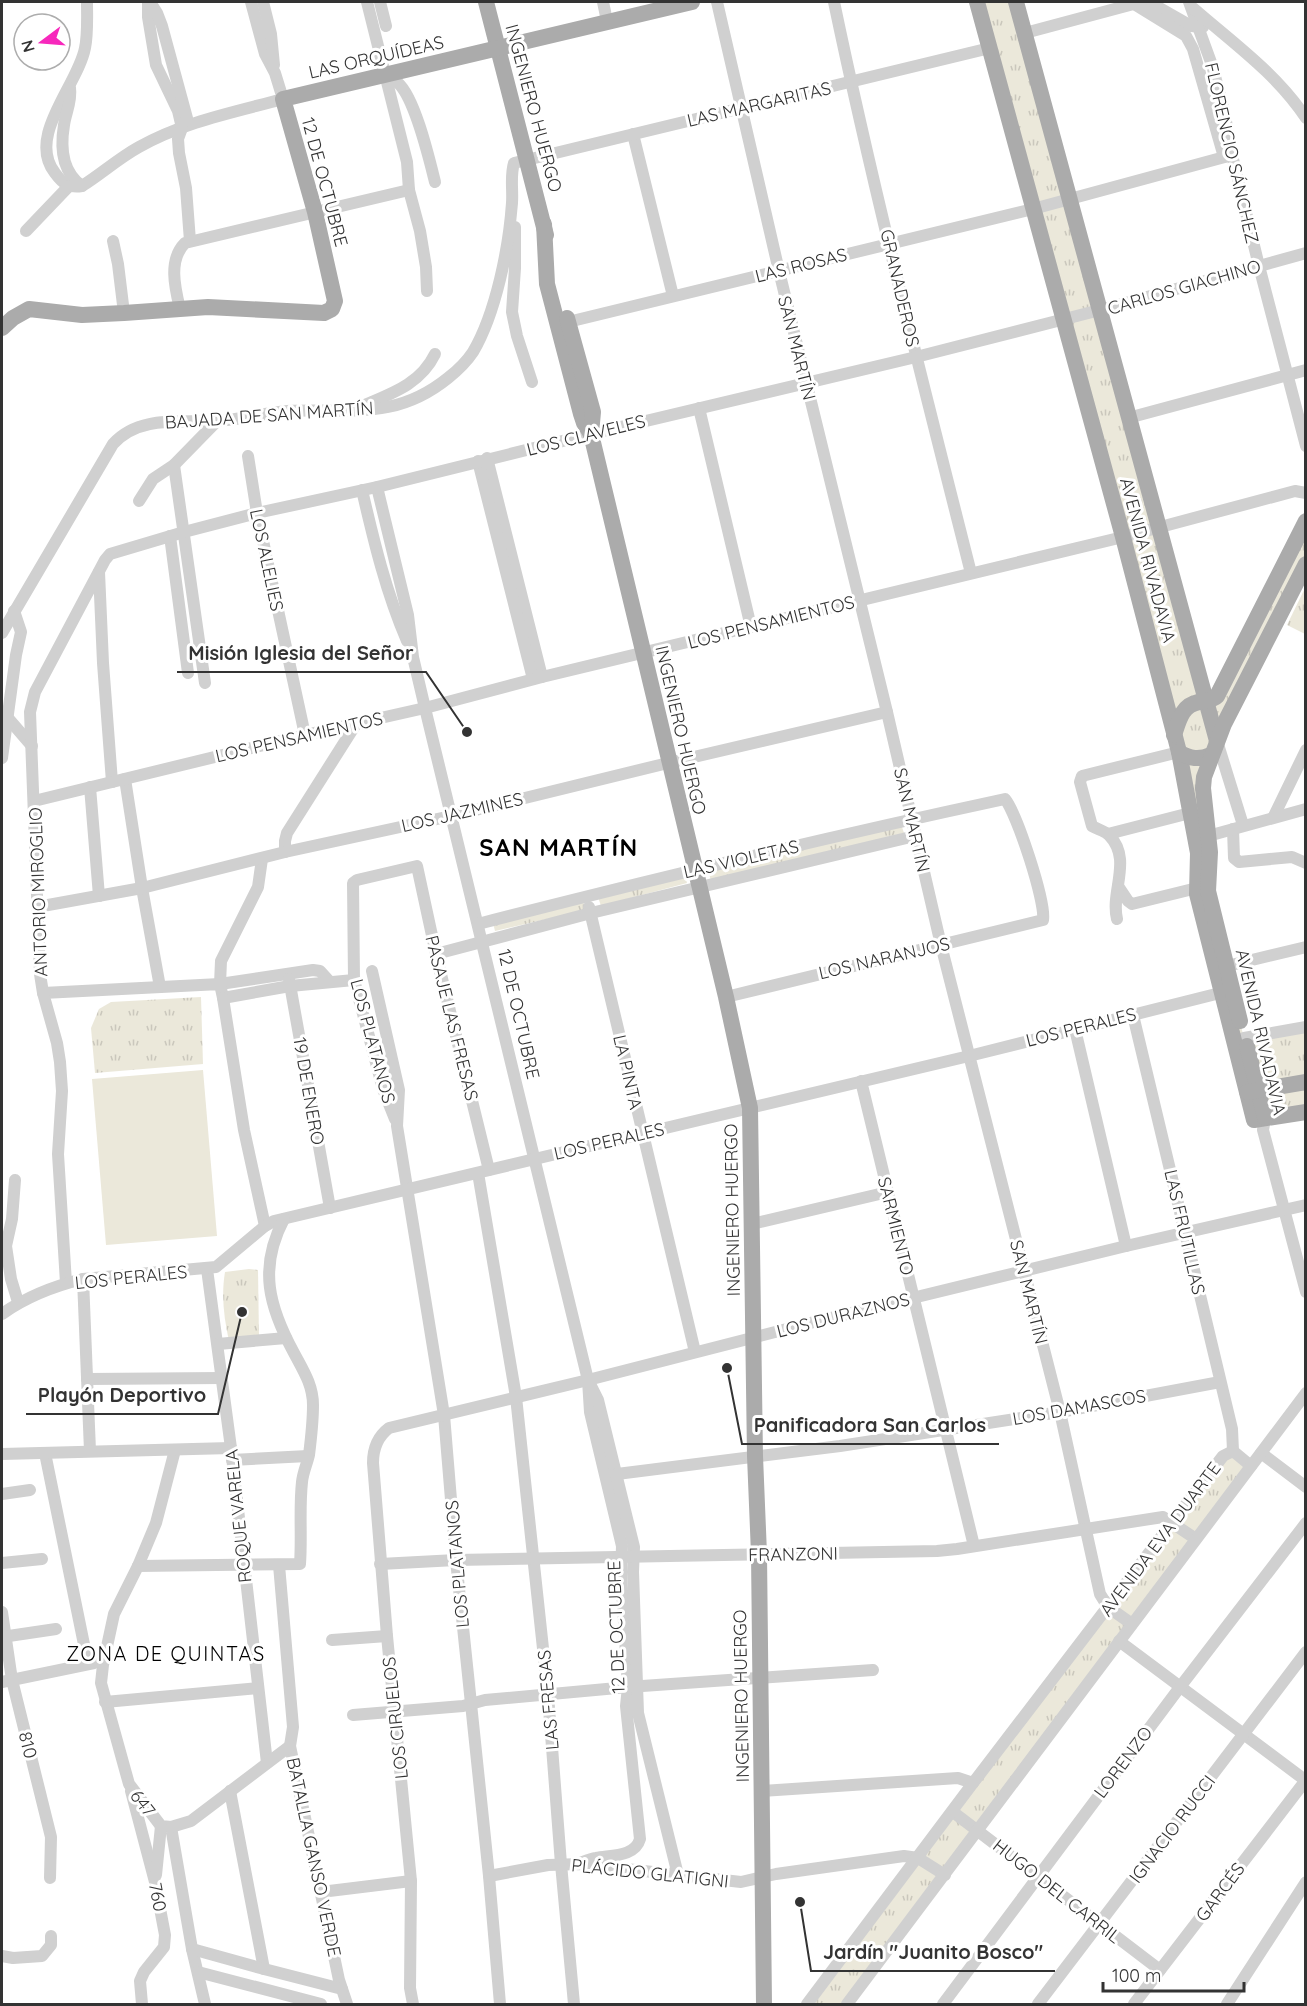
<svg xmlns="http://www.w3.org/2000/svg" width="1307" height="2006" font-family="Quicksand,sans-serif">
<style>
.grass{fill:url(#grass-tufts)}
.pitch{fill:#ebe8da}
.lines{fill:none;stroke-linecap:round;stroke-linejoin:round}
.minor{stroke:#d0d0d0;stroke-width:12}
.major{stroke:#ababab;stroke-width:16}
.labels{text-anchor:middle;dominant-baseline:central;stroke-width:6;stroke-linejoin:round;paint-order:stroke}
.street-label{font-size:18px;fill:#333;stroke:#fff}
.neighbourhood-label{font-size:20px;letter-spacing:1.5px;fill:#000;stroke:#fff}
.district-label{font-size:24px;font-weight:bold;letter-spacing:1.5px;fill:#000;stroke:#fff}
.leader{fill:none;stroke:#333;stroke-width:2}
.callout-dot{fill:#333;stroke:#fff;stroke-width:2}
.callout-label{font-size:20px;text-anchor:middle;font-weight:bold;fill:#333;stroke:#fff;stroke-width:6;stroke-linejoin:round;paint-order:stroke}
</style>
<defs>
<pattern id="grass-tufts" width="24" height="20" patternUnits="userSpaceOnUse" patternTransform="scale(1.5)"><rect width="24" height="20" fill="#ebe8da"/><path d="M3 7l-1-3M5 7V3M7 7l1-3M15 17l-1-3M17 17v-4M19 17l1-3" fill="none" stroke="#cac7bc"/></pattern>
</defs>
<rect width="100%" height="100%" fill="#fff"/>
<!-- grass -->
<g class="grass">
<path d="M977,2H1016L1205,701L1305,521V564L1211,755L1209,899L1244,1038L1305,1027V1112L1254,1120L1198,853Z"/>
<path d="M1305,588V634L1287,625Z"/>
<path d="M901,824L904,833L711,881L708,870Z"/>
<path d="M685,876L687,883L601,906L598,897Z"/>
<path d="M583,901L586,910L495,931L493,923Z"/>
<path d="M201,997L203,1064L95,1073L91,1028L99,1009L111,1002Z"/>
<path d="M249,1269L258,1270L259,1338L229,1341C224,1318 221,1296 225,1272Z"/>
<path d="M1227,1452L1251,1466L847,2004H807Z"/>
</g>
<!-- pitch -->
<path class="pitch" d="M203,1070L217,1236L106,1245L92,1079Z"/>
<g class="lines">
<!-- minor -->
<g class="minor">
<path d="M87,2C87,16 88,34 85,48C78,85 26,136 55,173C63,184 69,188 82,186C101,174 119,158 139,147C183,122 235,112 283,99L275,73L265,54L251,2"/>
<path d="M148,2V17L156,65L178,111L182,128L178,139L179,153L186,188L190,241"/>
<path d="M150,2L157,13L162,26L187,118"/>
<path d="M263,2L271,34L274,65"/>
<path d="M367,2L407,162L409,190L420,231L426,267L427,291"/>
<path d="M380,2L386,26"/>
<path d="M603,2L607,21"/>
<path d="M717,2L779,271L887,712L941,945L1060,1412L1100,1594L1108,1607L1132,1624"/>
<path d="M834,2C874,193 923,383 971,573"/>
<path d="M1149,2L1191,26L1203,27"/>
<path d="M1189,2L1212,65L1224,110L1232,155L1259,266L1306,446"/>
<path d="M1134,4L1186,36L1193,49L1224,157"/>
<path d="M1193,8C1233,43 1276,73 1306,118"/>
<path d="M1025,33L1141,2"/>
<path d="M385,75C389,78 394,80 398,83C415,98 429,158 435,182"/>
<path d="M70,88C72,101 66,112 64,125C60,149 62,172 82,186"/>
<path d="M633,134L673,296"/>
<path d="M515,227V268L512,312L517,336L532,382"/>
<path d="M26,231L69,186"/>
<path d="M113,241L118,264L124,313"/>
<path d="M180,309C175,288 168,260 185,243L409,190"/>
<path d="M568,322L1033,209L1232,155"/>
<path d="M360,407C390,394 420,385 435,354"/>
<path d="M699,408L751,627"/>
<path d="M1128,418L1306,370"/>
<path d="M248,456L257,513L305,735"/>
<path d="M487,458L542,677"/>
<path d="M478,461L533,679"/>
<path d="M174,465L205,683"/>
<path d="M377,487L408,615L413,657L425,708L588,1380L590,1412L622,1546L621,1574L628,1687L626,1706L640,1839C635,1857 611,1855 596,1858C590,1859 583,1862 577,1864"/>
<path d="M362,490C374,542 386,592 407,641"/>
<path d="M139,501L153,479L174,465L217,421"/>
<path d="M170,536L188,673"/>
<path d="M99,572L103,663L112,782"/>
<path d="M2,633L113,444C139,415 180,423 215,421C240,420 263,413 287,411C349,408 395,421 448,378C457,371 467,361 473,352C496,313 509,247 512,203C513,189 510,176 514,163L990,48"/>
<path d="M7,717L32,746"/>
<path d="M1217,741L1243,825"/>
<path d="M2,758L16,655L21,632L14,611"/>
<path d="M125,779L142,888L160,987"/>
<path d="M90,787L99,896"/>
<path d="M34,801L305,735L425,708L542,677L1123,537L1295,491L1306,493"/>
<path d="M1274,816L1306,750"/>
<path d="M1233,829L1234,858L1239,862L1292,857L1306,863"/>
<path d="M1108,834L1190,813"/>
<path d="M1208,836L1306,809"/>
<path d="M285,852V841L287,833L356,724"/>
<path d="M262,859L258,887L221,961L220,984L313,970L320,971L330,982"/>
<path d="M1118,886L1128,901L1132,904L1197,888"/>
<path d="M37,907L142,888L285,852L451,816L668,763L887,712"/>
<path d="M589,907L695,1352"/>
<path d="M1117,919C1110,891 1133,860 1109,835C1105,831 1097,829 1092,826L1080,782L1082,776L1179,752"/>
<path d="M478,924C653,879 828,837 1005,799C1017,814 1046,902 1043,920L726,997"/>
<path d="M436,954L591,913L915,836"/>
<path d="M1227,966L1306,947"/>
<path d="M372,971L399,1090L397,1126L444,1415L456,1560L489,1876L500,2004"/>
<path d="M289,979L330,1208"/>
<path d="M43,993L220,984L223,998L290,986L354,980"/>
<path d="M223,998L244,1130L265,1226"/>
<path d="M1133,1015L1232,1429L1233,1451"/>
<path d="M1075,1029L1126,1246"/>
<path d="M1244,1038L1306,1027"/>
<path d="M861,1081L974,1546"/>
<path d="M1265,1118L1263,1130L1306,1292"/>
<path d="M395,1119L383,1089L354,980L353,883L357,880L417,866L436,954L489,1170"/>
<path d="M478,1173L516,1397L548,1695L561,1864L574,2004"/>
<path d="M15,1180L12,1219L6,1246L11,1279L18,1302"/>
<path d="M752,1224L888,1192"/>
<path d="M207,1269L231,1448L267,1763"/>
<path d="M83,1279L90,1451"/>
<path d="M66,1283L58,1154L62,1091L60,1062L57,1043L43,993L40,974L30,712L35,692L105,560L110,554L184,532L257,513L377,487L591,434L916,357L1100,310L1306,253"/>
<path d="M2,1314C26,1297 54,1286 83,1279L216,1267L265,1226L274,1221L969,1056L1228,991"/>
<path d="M218,1344L286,1338"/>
<path d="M87,1379L222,1378"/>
<path d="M591,1386L598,1400L634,1547L633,1572L638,1713L678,1875"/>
<path d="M175,1450L156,1523L138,1566L114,1614L103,1665L101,1683L129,1784L161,1826L171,1827L192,1949L205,2004"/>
<path d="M45,1453L88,1664"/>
<path d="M1261,1453L1306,1487"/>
<path d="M2,1454L231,1448"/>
<path d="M232,1460L308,1456"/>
<path d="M617,1474L840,1446L1060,1412L1220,1382"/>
<path d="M2,1494L30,1490"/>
<path d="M2,1563L42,1559"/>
<path d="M380,1564L456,1560L937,1551L957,1549L1163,1517L1196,1539"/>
<path d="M279,1565L293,1727L290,1746L339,1980L347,2004"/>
<path d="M138,1566L300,1564C302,1537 299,1509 302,1482C303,1472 307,1464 309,1455C311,1439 313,1421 313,1405C313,1385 303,1370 294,1353C269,1307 258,1268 284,1219"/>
<path d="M2,1612L12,1680L51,1837L50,1878"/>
<path d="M2,1637L56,1629"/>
<path d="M332,1640L387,1636"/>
<path d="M1119,1641L1305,1780"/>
<path d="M2,1682L94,1663"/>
<path d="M105,1702L258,1688"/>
<path d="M353,1715L463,1706L485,1700L628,1687L873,1670"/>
<path d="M131,1791L155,1882L165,1935L164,1947L144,1972L140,1981L142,2004"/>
<path d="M230,1791L264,1969"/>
<path d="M761,1791L958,1778L973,1783"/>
<path d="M953,1812L1160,1970"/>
<path d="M171,1827L191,1821L290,1746"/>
<path d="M156,1875L161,1826"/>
<path d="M489,1876L548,1865L582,1864L741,1882L776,1874L904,1856L918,1858L945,1875"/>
<path d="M321,1892L411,1881"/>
<path d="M192,1949L264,1969L342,1989"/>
<path d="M2,1956L13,1958L42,1956L51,1945V1936"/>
<path d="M198,1972L321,2004"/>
<path d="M413,2004L410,1988L411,1881L387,1636L373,1463C373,1449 377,1437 389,1428L588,1380L814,1322L1126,1246L1306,1205"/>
<path d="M807,2004L973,1783L1223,1456L1233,1451L1251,1466"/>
<path d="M847,2004L1306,1393"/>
<path d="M943,2004L1180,1687L1306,1523"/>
<path d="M1038,2004L1306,1652"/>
<path d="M1134,2004L1306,1780"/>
<path d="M1227,2004L1306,1882"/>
</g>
<!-- major -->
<g class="major">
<path d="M486,2L546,235"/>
<path d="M977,2L1123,537L1179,752L1198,853L1197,894L1254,1120L1306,1112"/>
<path d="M1016,2L1217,741"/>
<path d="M544,224L547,284L581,414L584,423L591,434L726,997L750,1108L755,1456L759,1554L764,2004"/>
<path d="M567,318L593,412L591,434"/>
<path d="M2,328L13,318L29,309L82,315L124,313L208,307L324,313L332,309L335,301L315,212L283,99L692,2"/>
<path d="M1174,735C1179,720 1182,705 1199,702C1206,700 1212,701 1217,696L1306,521"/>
<path d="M1179,752C1190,759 1199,760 1211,755"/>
<path d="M1240,1021L1208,891L1210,852L1203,788L1204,777L1224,724L1306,564"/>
<path d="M1247,1046L1265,1118"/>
<path d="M1247,1092L1306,1082"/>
</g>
</g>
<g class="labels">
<!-- street labels -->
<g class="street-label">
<text transform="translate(376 57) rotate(-13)">LAS ORQUÍDEAS</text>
<text transform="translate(759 104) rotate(-13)">LAS MARGARITAS</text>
<text transform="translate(534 108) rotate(75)">INGENIERO HUERGO</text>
<text transform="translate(1232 153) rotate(77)">FLORENCIO SÁNCHEZ</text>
<text transform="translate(325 182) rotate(75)">12 DE OCTUBRE</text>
<text transform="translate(801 265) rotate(-14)">LAS ROSAS</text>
<text transform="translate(1184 287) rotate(-16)">CARLOS GIACHINO</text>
<text transform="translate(900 288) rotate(77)">GRANADEROS</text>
<text transform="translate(797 348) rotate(76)">SAN MARTÍN</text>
<text transform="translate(269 415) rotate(-4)">BAJADA DE SAN MARTÍN</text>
<text transform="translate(586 435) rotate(-14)">LOS CLAVELES</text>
<text transform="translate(267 560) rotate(78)">LOS ALELIES</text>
<text transform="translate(1148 560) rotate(75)">AVENIDA RIVADAVIA</text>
<text transform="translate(771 622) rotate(-14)">LOS PENSAMIENTOS</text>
<text transform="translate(681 730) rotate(77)">INGENIERO HUERGO</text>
<text transform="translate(299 737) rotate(-13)">LOS PENSAMIENTOS</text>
<text transform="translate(462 812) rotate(-13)">LOS JAZMINES</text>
<text transform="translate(912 820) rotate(77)">SAN MARTÍN</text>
<text transform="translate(741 859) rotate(-13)">LAS VIOLETAS</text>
<text transform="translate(38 892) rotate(-92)">ANTORIO MIROGLIO</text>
<text transform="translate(884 958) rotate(-13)">LOS NARANJOS</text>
<text transform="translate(519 1014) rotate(77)">12 DE OCTUBRE</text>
<text transform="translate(452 1018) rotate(76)">PASAJE LAS FRESAS</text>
<text transform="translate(1081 1027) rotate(-14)">LOS PERALES</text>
<text transform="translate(1261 1032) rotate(77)">AVENIDA RIVADAVIA</text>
<text transform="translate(373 1041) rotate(75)">LOS PLATANOS</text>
<text transform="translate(628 1072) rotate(77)">LA PINTA</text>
<text transform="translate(309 1091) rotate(80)">19 DE ENERO</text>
<text transform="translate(609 1141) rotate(-13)">LOS PERALES</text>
<text transform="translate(732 1210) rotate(-91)">INGENIERO HUERGO</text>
<text transform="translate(896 1226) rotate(76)">SARMIENTO</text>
<text transform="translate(1185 1232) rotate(77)">LAS FRUTILLAS</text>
<text transform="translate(131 1277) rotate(-6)">LOS PERALES</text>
<text transform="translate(1029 1292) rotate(76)">SAN MARTÍN</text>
<text transform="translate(843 1315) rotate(-14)">LOS DURAZNOS</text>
<text transform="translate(1079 1407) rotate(-10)">LOS DAMASCOS</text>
<text transform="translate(238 1516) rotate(-96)">ROQUE VARELA</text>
<text transform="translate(1160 1539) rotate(-53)">AVENIDA EVA DUARTE</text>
<text transform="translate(793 1554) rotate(-1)">FRANZONI</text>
<text transform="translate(457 1564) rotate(-95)">LOS PLATANOS</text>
<text transform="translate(616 1627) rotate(-92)">12 DE OCTUBRE</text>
<text transform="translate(741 1696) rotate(-91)">INGENIERO HUERGO</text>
<text transform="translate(548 1700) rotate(-95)">LAS FRESAS</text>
<text transform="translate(395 1718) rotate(-96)">LOS CIRUELOS</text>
<text transform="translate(28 1745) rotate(76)">810</text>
<text transform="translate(1123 1762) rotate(-53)">LORENZO</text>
<text transform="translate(143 1803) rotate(52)">647</text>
<text transform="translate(1172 1829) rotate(-53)">IGNACIO RUCCI</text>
<text transform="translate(314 1857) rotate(78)">BATALLA GANSO VERDE</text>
<text transform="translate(650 1873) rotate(6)">PLÁCIDO GLATIGNI</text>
<text transform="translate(1057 1891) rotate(38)">HUGO DEL CARRIL</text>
<text transform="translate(1220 1892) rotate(-53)">GARCÉS</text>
<text transform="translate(158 1897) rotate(79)">760</text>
</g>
<!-- neighbourhood labels -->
<g class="neighbourhood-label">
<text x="166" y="1653">ZONA DE QUINTAS</text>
</g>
<!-- district labels -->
<g class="district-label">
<text x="559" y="847">SAN MARTÍN</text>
</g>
</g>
<!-- callouts -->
<path class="leader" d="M467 732L426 672H177M242 1312L218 1414H26M727 1368L742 1444H999M800 1902L811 1971H1055"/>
<g class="callout-dot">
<circle cx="467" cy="732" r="6"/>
<circle cx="242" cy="1312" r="6"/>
<circle cx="727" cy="1368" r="6"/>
<circle cx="800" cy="1902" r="6"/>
</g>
<g class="callout-label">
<text x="301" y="660">Misión Iglesia del Señor</text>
<text x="122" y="1402">Playón Deportivo</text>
<text x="870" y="1432">Panificadora San Carlos</text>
<text x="933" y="1959">Jardín "Juanito Bosco"</text>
</g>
<!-- border -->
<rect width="1307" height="2006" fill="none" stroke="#333333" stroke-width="6"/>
<!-- north arrow -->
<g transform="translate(42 42) rotate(254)"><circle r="28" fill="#ffffff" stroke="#adadad" stroke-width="1.5"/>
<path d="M0-4.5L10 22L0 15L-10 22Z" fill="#f728bc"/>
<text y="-9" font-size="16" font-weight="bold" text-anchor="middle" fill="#333333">N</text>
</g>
<!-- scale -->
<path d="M1103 1982v9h141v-9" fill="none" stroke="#333333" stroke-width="3"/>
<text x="1112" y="1982" font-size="18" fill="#333333" stroke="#ffffff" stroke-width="4.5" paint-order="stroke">100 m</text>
</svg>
